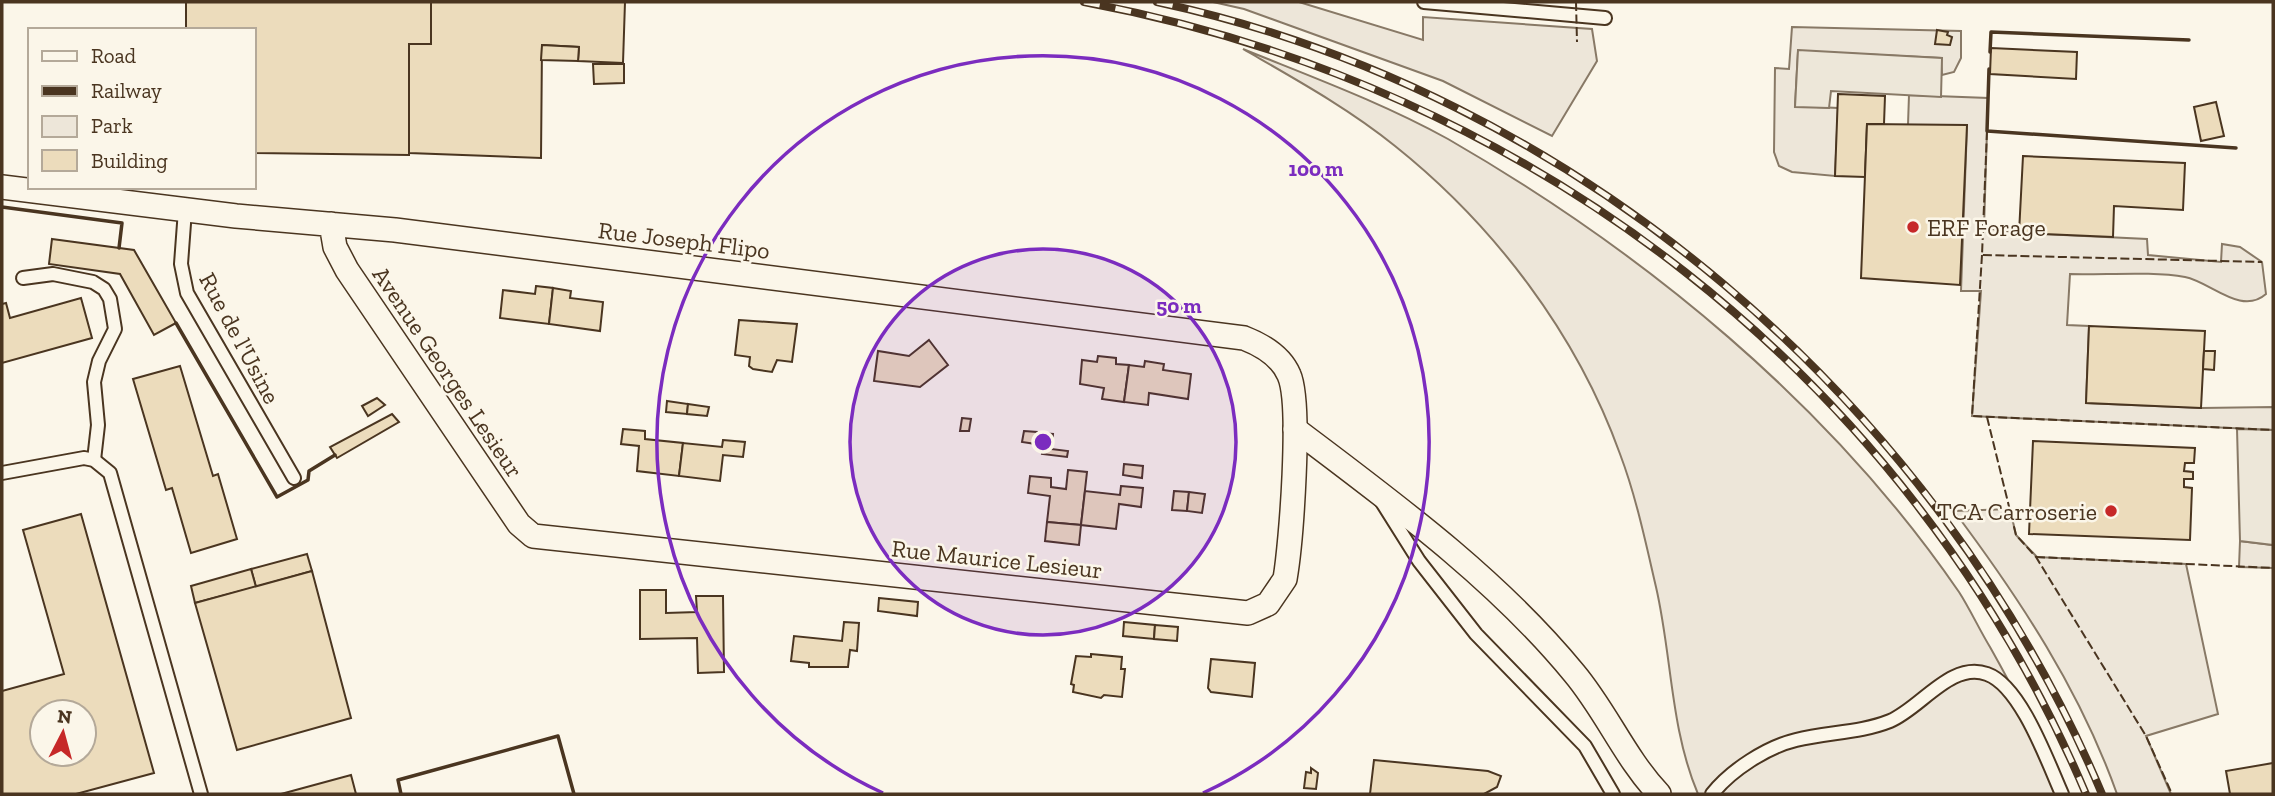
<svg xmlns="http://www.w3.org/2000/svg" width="2275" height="796" font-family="'Zilla Slab',serif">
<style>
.green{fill:#ede6d9;stroke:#887966;stroke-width:2}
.parking{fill:#ede7d9;stroke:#887966;stroke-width:2}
.building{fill:#ecdcbc;stroke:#4a3520;stroke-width:2;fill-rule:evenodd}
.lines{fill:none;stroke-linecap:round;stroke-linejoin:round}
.lane-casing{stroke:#4a3520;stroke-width:16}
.street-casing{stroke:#4a3520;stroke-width:26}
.lane{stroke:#fbf6e9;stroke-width:12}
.street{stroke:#fbf6e9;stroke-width:23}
.rail-casing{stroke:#4a3520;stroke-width:8}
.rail{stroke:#fbf6e9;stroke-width:5;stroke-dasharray:16;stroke-linecap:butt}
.fence{stroke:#4a3520;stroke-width:2;stroke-dasharray:9 3.5;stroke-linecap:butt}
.wall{stroke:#4a3520;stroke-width:3.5}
.ring{fill:none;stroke:#7b2cbf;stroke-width:3.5}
.poi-dot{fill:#c62828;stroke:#fbf6e9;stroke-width:2.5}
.labels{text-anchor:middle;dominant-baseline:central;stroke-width:5;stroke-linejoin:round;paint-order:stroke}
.poi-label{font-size:24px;fill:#4a3520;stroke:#fbf6e9;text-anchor:start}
.street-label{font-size:24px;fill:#4a3520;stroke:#fbf6e9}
.centre{fill:#7b2cbf;stroke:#fbf6e9;stroke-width:3.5}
.ring-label{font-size:21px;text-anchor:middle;font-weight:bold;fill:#7b2cbf;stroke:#fbf6e9;stroke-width:5;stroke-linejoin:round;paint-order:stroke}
</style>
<rect width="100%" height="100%" fill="#fbf6e9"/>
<!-- green -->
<g class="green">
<path d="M1213,2H1299L1423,40V17L1592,29L1597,61L1552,136L1443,81L1244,9Z"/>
<path d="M1792,27L1961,31V58L1954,72L1942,75L1941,58L1798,51L1795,106L1838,108L1835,176L1792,172L1779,166L1774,152L1775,68L1789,69Z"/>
<path d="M1243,49C1312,77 1383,103 1448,139C1644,252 1830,404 1959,592C1970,609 1979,629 1990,647C2017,695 2042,744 2067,794H1698C1670,728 1672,656 1656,587C1646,544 1636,496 1620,454C1577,334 1494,225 1395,146C1348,108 1295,79 1243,49Z"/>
<path d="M1909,95L1988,98L1984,228L2019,233L2147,239L2148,255L2221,262L2222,244L2240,247L2262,262L2266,294C2241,316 2211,282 2185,277C2153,271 2104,275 2070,274L2067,325L2089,326L2086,403L2201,408L2273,407V430L1972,416L1981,291H1961L1967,126L1908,125Z"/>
<path d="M2010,509L2016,535L2037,557L2186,564L2218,714L2146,736L2171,794H2117C2080,690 2020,599 1954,511Z"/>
<path d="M2240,541L2273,545V568L2239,567Z"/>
</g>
<!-- parking -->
<g class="parking">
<path d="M1798,50L1942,58L1941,97L1831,91L1829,108L1795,107Z"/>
<path d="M2237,429L2273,430V545L2240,541Z"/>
</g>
<!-- building -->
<g class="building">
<path d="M186,2H431V44H409V155L254,153V30H186Z"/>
<path d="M431,2H625L623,63L578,61L579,47L542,45L541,158L409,153V44H431Z"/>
<path d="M1937,30L1948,32L1947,35L1952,37L1950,45L1935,44Z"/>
<path d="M542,45L579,47L578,61L541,60Z"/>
<path d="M1991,48L2077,52L2076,79L1990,74Z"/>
<path d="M593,64H624V83L594,84Z"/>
<path d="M1838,94L1885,96L1884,124H1867L1865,177L1835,176Z"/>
<path d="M2216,102L2224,136L2201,141L2194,107Z"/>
<path d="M1867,124L1967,125L1960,285L1861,278Z"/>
<path d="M2023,156L2185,163L2183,210L2114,206L2113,237L2019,233Z"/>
<path d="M52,239L134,250L176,323L154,335L120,274L49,264Z"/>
<path d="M536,286L553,288L549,324L500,318L503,290L535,294Z"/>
<path d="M553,288L571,291L570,298L603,302L600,331L549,324Z"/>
<path d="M81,298L92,338L2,363V304L6,303L10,318Z"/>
<path d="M739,320L797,324L792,362L777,360L772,372L753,369L749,366L750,357L735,355Z"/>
<path d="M2089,326L2205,331L2201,408L2086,403Z"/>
<path d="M929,340L948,365L920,387L874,381L878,351L909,356Z"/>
<path d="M2204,351H2215L2214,370L2203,369Z"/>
<path d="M1098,356L1116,358V364L1129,365L1124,402L1102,399L1104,388L1080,384L1082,360L1097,362Z"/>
<path d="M1145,361L1164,364L1163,370L1191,374L1188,399L1149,393L1148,405L1124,402L1129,365L1144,367Z"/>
<path d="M180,366L213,476L218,474L237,539L191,553L172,488L166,490L133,379Z"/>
<path d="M377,398L385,405L368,416L362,406Z"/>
<path d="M667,401L688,404L687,414L666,412Z"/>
<path d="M688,404L709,407L707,416L687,414Z"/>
<path d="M392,414L399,422L337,458L330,447Z"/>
<path d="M962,418L971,419L969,431H960Z"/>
<path d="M623,429L645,431V439L683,443L679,476L637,471L639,446L621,444Z"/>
<path d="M1024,431L1037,432L1036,444L1022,442Z"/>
<path d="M1039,433L1053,434L1052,446L1037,445Z"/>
<path d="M723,440L745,442L743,457L723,455L720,481L679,476L683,443L722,447Z"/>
<path d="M2033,441L2195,448L2194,463H2185L2184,471L2193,472V479H2184V487L2192,488L2190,540L2029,534Z"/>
<path d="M1043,448L1068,451L1067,457L1042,454Z"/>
<path d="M1124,464L1143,466L1142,478L1123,475Z"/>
<path d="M1068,470L1087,472L1081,525L1047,522L1050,496L1028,493L1030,476L1051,478V487L1066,489Z"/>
<path d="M1121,486L1143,488L1141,507L1119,504L1116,529L1081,525L1085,491L1120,495Z"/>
<path d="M1174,491L1189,492L1187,511L1172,510Z"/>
<path d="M1189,492L1205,494L1202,513L1187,511Z"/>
<path d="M81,514L154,773L76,794H2V691L64,674L23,530ZM42,712H84V754H42Z"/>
<path d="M1047,522L1081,525L1079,545L1045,541Z"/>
<path d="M307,554L312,571L256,587L251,569Z"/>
<path d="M251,569L256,587L195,603L191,586Z"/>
<path d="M312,571L351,718L237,750L195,603Z"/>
<path d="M640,590H666V613L697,612L696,596H723L724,672L698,673L697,638L640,639Z"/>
<path d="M879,598L918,602L917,616L878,611Z"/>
<path d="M844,622L859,623L857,651L850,650L848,667H809V663L791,661L794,636L842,641Z"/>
<path d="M1124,622L1155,625L1154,639L1123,636Z"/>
<path d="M1155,625L1178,627L1177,641L1154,639Z"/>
<path d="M1091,654L1122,657L1121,669H1125L1122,697L1104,695L1101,698L1073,692L1074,685L1071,684L1076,656L1091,657Z"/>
<path d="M1211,659L1255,663L1252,697L1211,692L1208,688Z"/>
<path d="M1374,760L1488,771L1501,776L1497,787L1484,794H1370Z"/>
<path d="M2273,763V794H2230L2226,771Z"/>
<path d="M1311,768L1318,773L1316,789L1304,788L1306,772L1311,773Z"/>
<path d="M351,775L356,794H281Z"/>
</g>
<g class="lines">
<!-- lane casing -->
<g class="lane-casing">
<g id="lane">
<path d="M1424,2L1605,18"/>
<path d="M185,210L181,264L187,293L294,478"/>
<path d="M23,278L53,274L93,282L104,289L110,299L115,329L99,361L94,382L98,425L94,460"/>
<path d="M2,473L84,458L94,460L110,473L201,794"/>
<path d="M1380,499L1419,561L1476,634L1585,746L1613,794"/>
<path d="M1712,794C1731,770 1767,747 1796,740C1827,732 1860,733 1890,721C1921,708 1951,661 1987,674C2021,686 2048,763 2062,794"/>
</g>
</g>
<!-- street casing -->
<g class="street-casing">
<g id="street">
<path d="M2,187L236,216L395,230L1244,338C1262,345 1281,356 1289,375C1302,404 1291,544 1285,579L1268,604L1248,613L533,536L519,524L347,270L335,247L331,224"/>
<path d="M1295,429C1393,503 1496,578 1574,673C1606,711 1625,758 1659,794"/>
</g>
</g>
<!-- lane -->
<use href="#lane" class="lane"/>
<!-- street -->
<use href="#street" class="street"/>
<!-- rail casing -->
<g class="rail-casing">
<g id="rail">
<path d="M1084,2C1529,85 1908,375 2086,794"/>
<path d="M1157,2C1575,92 1937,402 2102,794"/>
</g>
</g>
<!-- rail -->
<use href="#rail" class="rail"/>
<!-- fence -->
<g class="fence">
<path d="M1576,2L1577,42"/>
<path d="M1987,131L1982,255L2262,262"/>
<path d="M1982,255L1972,416L2273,430"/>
<path d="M1987,417L2016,535L2036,557L2146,736L2172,794"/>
<path d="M2036,557L2273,568"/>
</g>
<!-- wall -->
<g class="wall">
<path d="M1990,52L1991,32L2189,40"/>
<path d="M1989,69L1987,131L2236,148"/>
<path d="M2,207L122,223L119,248"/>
<path d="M176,323L277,497L308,480L309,471L335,455"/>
<path d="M401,794L398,780L558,736L574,794"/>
</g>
</g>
<!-- distance rings -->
<circle cx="1043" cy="442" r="193" fill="#7b2cbf" fill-opacity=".12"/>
<g class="ring">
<circle cx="1043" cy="442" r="193"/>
<path d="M883 793A386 386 0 1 1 1203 793"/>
</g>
<!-- markers -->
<g class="poi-dot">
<circle cx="1913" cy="227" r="7"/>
<circle cx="2111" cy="511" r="7"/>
</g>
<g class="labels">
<!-- poi labels -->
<g class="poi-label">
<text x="1927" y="227">ERF Forage</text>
<text x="2097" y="511" text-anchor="end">TCA Carroserie</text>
</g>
<!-- street labels -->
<g class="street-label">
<text transform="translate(684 240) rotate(7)">Rue Joseph Flipo</text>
<text transform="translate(240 338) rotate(62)">Rue de l'Usine</text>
<text transform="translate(448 372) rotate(56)">Avenue Georges Lesieur</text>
<text transform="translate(997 559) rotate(6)">Rue Maurice Lesieur</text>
</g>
</g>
<circle cx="1043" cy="442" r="10" class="centre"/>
<g class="ring-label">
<text x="1316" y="176">100 m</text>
<text x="1179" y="313">50 m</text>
</g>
<!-- border -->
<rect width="2275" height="796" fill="none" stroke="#4a3520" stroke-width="7"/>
<!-- legend -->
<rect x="28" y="28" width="228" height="161" fill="#fbf6e9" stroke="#b4a999" stroke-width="2"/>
<rect x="42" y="51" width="35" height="10" fill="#fbf6e9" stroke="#b4a999" stroke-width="2"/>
<text x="91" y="63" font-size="21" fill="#4a3520">Road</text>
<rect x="42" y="86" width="35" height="10" fill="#4a3520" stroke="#b4a999" stroke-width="2"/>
<text x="91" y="98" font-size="21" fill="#4a3520">Railway</text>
<rect x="42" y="116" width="35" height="21" fill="#ede6d9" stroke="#b4a999" stroke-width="2"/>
<text x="91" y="133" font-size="21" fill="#4a3520">Park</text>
<rect x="42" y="150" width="35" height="21" fill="#ecdcbc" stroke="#b4a999" stroke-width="2"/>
<text x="91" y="168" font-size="21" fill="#4a3520">Building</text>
<!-- north arrow -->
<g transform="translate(63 733) rotate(6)"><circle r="33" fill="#fbf6e9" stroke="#b4a999" stroke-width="2"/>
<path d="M0-5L12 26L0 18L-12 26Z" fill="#c62828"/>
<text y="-10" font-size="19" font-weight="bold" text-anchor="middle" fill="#4a3520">N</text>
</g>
</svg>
